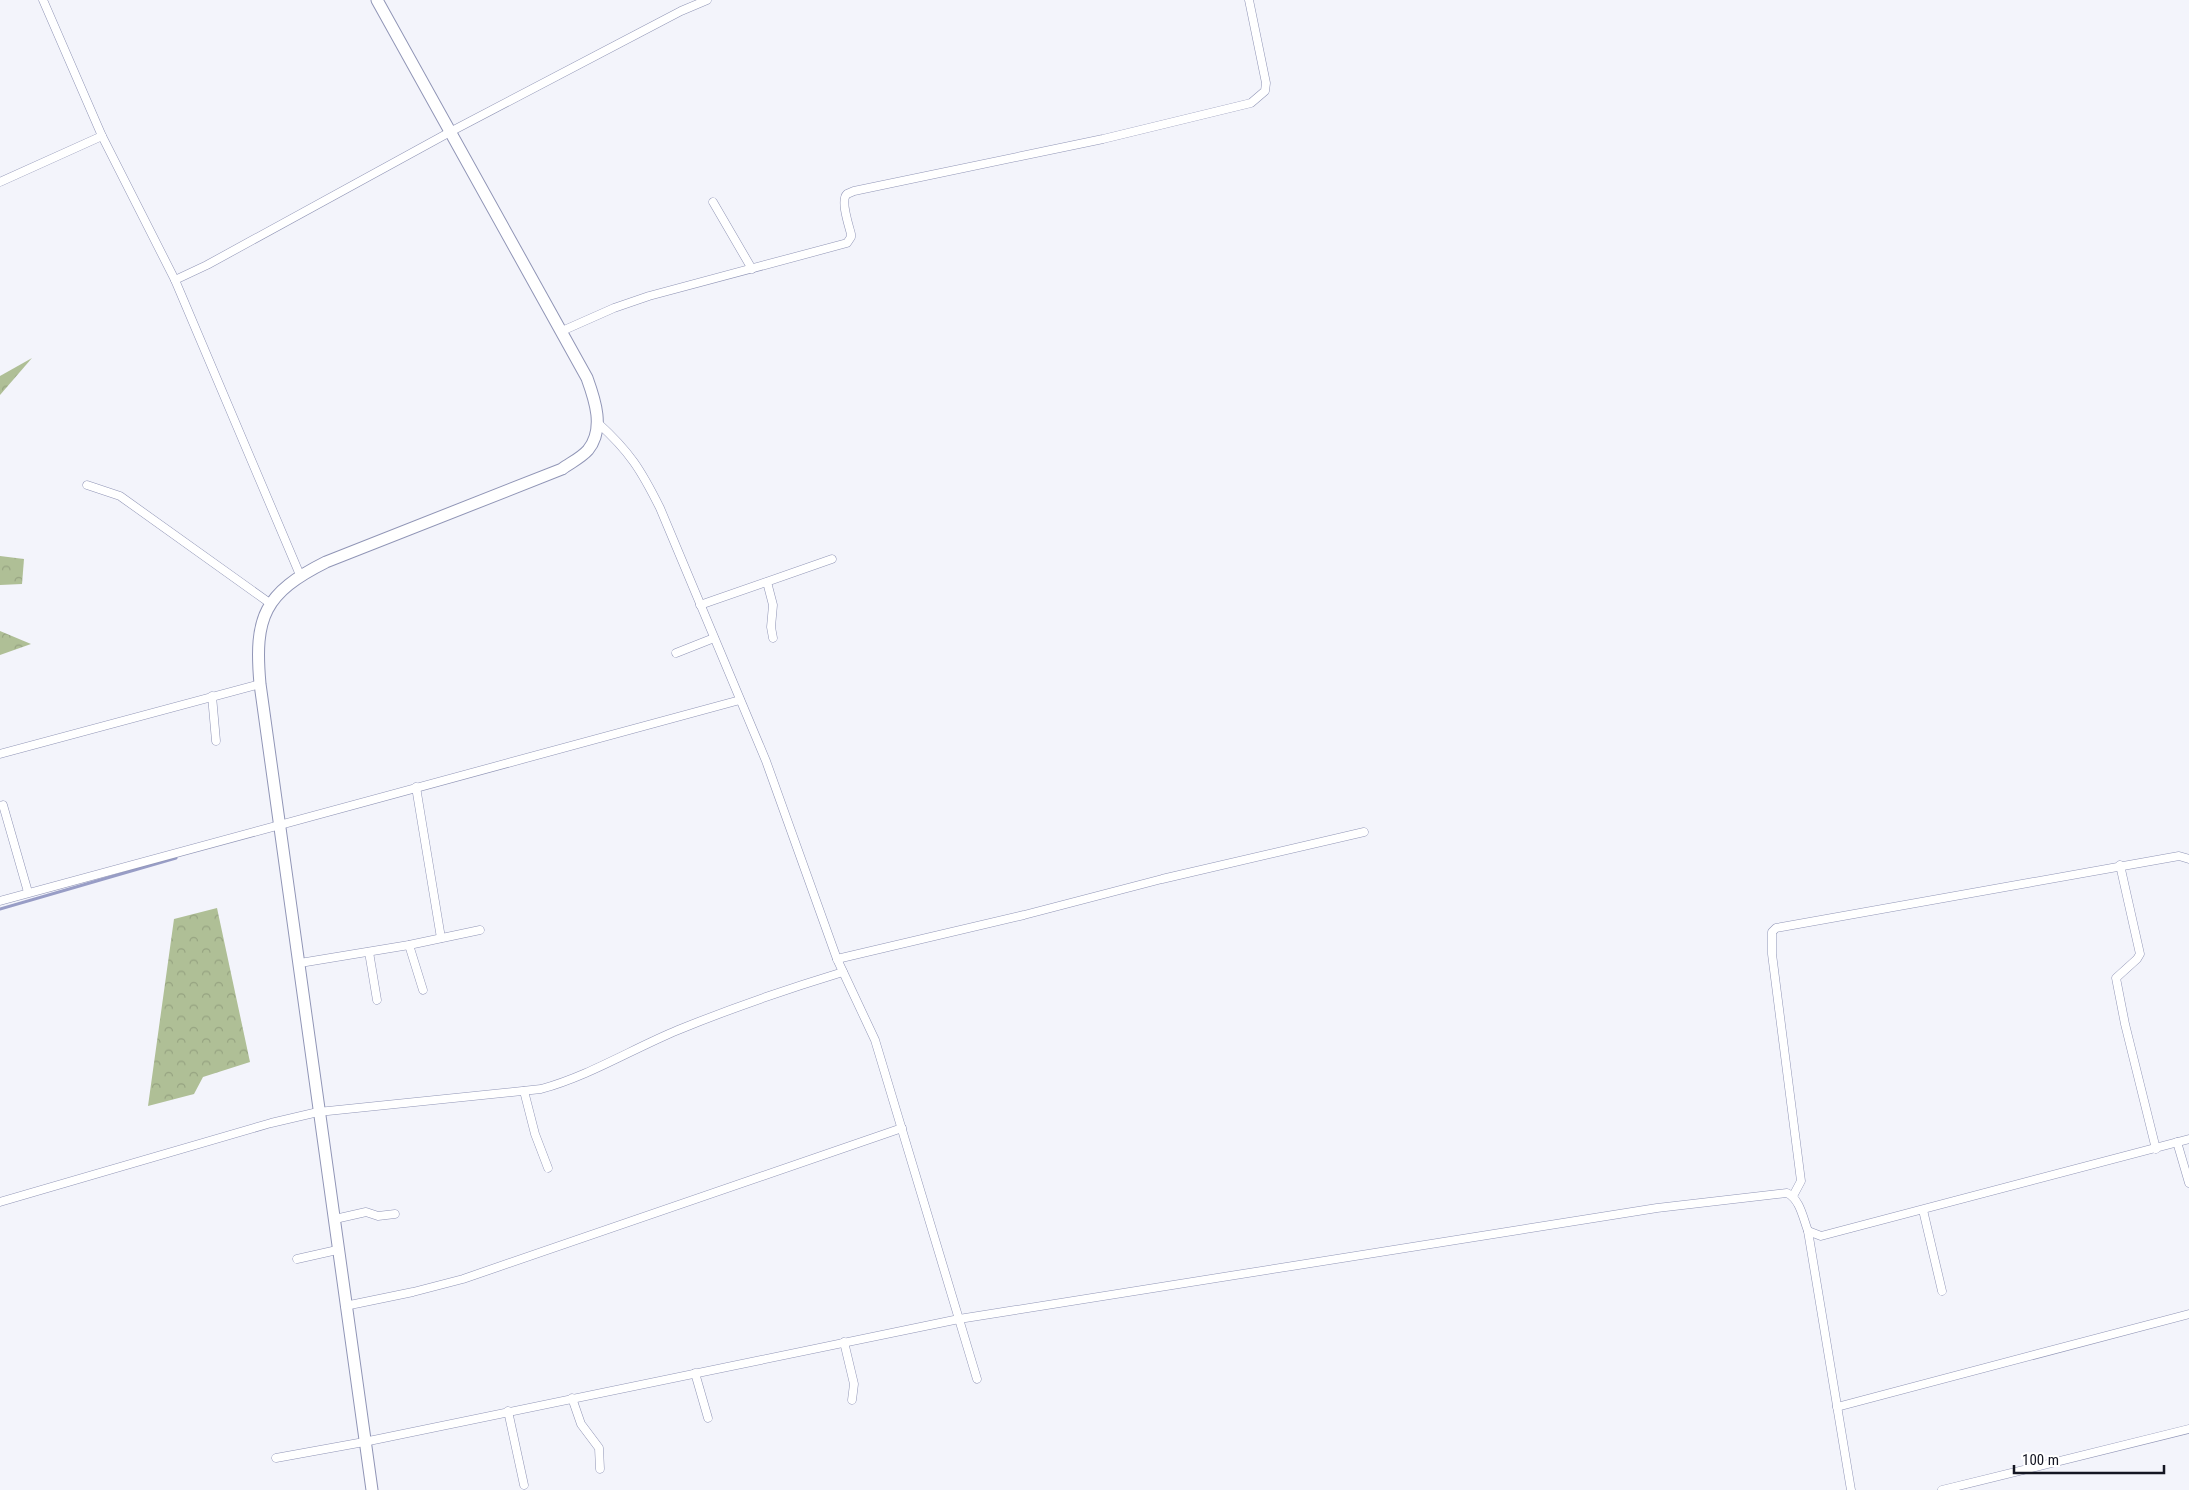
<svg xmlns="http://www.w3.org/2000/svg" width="2189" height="1490" font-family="'Roboto Condensed',sans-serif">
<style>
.forest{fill:url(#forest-crowns)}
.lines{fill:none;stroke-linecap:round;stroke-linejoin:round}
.stream{stroke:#989dc6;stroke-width:3}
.street-casing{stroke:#9095b6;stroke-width:9}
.secondary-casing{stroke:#9095b6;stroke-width:13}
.street{stroke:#fff;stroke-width:8}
.secondary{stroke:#fff;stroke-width:11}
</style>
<defs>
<pattern id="forest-crowns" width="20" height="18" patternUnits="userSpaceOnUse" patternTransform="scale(1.25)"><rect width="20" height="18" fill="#afbf96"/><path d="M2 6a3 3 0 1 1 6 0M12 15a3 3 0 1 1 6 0" fill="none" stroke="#96a381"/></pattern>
</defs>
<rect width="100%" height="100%" fill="#f3f4fb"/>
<!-- forest -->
<g class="forest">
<path d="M32,358L0,395V376Z"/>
<path d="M0,556L24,559L22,584L0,585Z"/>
<path d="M0,631L31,644L0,655Z"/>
<path d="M217,908L250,1062L203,1077L194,1094L148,1106L174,919Z"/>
</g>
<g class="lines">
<!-- stream -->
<path class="stream" d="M0,909L176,858"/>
<!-- street casing -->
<g class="street-casing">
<g id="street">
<path d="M43,0L102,136L175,280L300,575"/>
<path d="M0,182L102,136"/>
<path d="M713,202L752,269"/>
<path d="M175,280L207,265L450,132L681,11L707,0"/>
<path d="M562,331L614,308L649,296L847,243L851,237V234C849,226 840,200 847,194C847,194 854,191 854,191L1103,139L1251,103L1265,91L1266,83L1249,0"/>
<path d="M598,423C630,452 641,470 660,508L766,761L837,959L875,1040L977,1379"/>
<path d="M87,485L120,496L271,604"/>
<path d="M767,582L773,605L771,627L773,638"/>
<path d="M700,605L832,559"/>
<path d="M676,653L714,638"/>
<path d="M212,696L216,741"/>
<path d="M0,754L260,684"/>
<path d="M416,787L441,938"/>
<path d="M3,805L28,892"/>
<path d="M2120,865L2140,954L2137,959L2116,978L2125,1024L2156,1149"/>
<path d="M0,901L740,700"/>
<path d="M409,945L423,990"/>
<path d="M369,952L377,1000"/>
<path d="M837,959L1024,915L1162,879L1364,832"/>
<path d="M300,963L409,945L480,930"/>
<path d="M524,1091L535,1134L548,1168"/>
<path d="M2177,1142L2189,1183"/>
<path d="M1793,1196L1801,1181L1772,954V932L1776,928L2179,856L2189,859"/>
<path d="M0,1202L271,1123L318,1112L541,1089C589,1076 632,1049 678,1030C732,1008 787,989 843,972"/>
<path d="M1923,1210L1942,1291"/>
<path d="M335,1219L366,1212L378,1216L395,1214"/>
<path d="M1808,1231L1851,1490"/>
<path d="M297,1259L337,1250"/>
<path d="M345,1306L413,1292L463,1279L902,1128"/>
<path d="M844,1342L854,1384L852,1400"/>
<path d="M695,1373L708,1418"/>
<path d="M572,1398L581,1424L599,1448L600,1469"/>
<path d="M1837,1407L2189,1314"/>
<path d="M508,1411L524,1485"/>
<path d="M276,1458L364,1442L959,1319L1657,1208L1787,1193C1800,1199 1803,1218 1808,1231L1821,1236L2189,1139"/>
<path d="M1942,1490L2189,1429"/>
</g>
</g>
<!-- secondary casing -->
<g class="secondary-casing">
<path id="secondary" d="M372,1490L260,684C254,617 264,593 326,562L562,469C570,463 581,458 588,450C605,429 595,400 587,378L377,0"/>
</g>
<!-- street -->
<use href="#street" class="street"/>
<!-- secondary -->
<use href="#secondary" class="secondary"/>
</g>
<!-- scale -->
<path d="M2014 1465v8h150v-8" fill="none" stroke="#141622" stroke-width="2.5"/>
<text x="2022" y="1465" font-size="15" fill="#141622" stroke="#ffffff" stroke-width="4" paint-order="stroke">100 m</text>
</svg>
